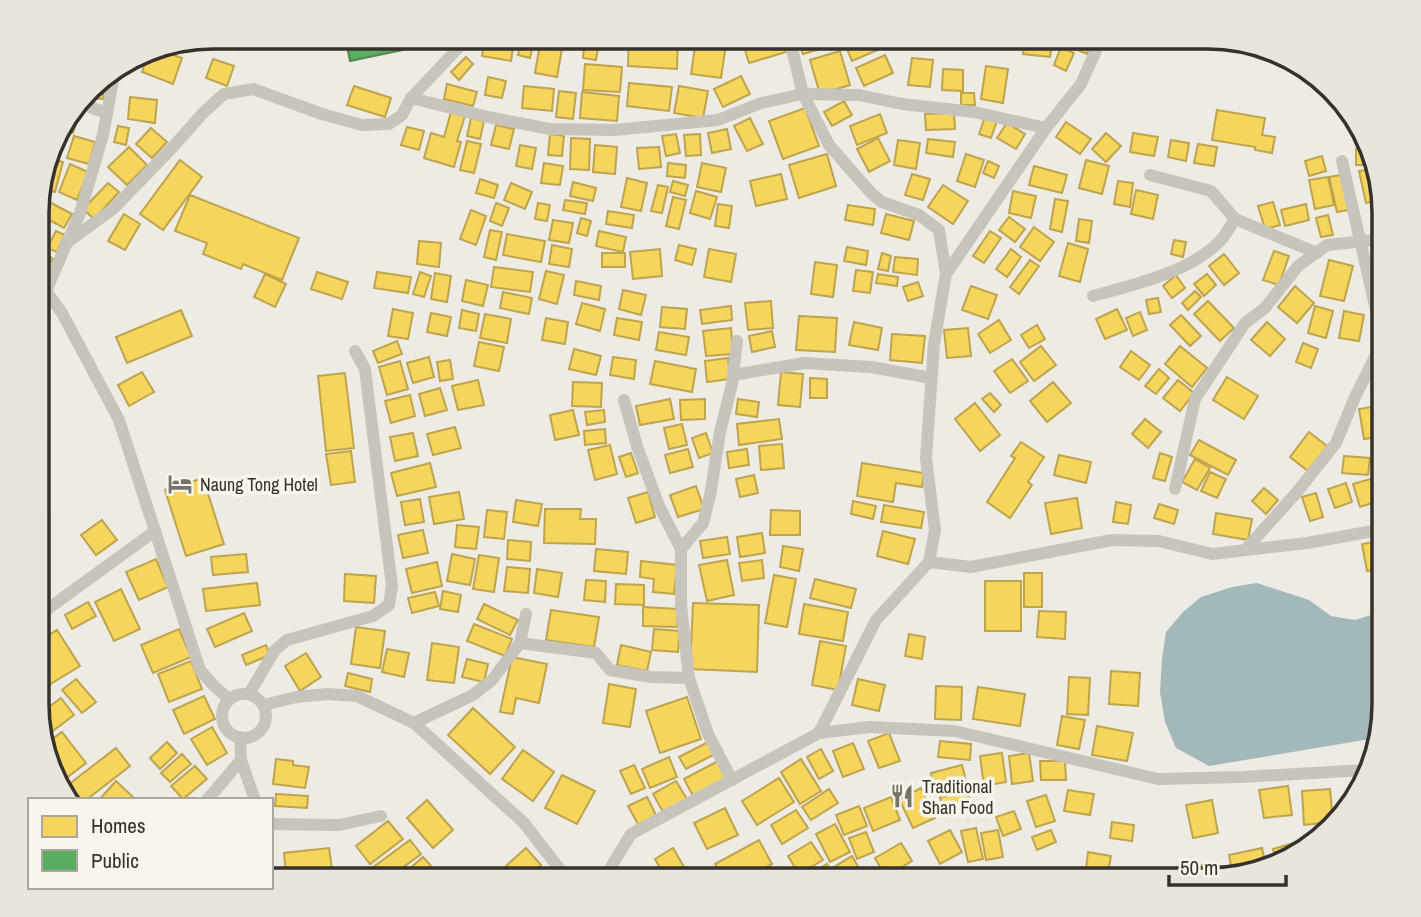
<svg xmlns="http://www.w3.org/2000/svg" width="1421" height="917" font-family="'Archivo Narrow',sans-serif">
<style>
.water{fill:#a3b8bb}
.homes{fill:#f6d55c;stroke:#bda44d;stroke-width:2}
.public{fill:#5aae61;stroke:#508851;stroke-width:2}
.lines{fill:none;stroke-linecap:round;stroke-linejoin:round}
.street{stroke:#c7c3bd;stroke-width:12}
.labels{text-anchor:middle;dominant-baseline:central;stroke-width:7;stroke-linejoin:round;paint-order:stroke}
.poi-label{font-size:18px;fill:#37312b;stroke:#f8f5ed;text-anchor:start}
.rim{fill:none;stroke:#37312b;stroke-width:3.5}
</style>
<rect width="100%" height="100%" fill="#eeebe4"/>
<!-- water -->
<path class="water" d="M1257,583L1309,600L1331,616L1355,620L1384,611V715L1376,738L1209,766L1176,748L1165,722L1160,692L1162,659L1166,632L1183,612L1201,597L1232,587Z"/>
<!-- homes -->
<g class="homes">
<path d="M227,37H246L238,50L224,42Z"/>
<path d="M485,37L514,41L511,61L482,56Z"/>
<path d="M522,37H535L530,58L518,55Z"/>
<path d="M585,37H600L596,60L583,58Z"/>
<path d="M629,37H678L677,69L628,66Z"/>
<path d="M741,37H781L786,52L749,63Z"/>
<path d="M819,37H824L827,47L803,54L799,43Z"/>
<path d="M842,37H875L880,49L852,61Z"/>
<path d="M1025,37H1053L1050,57L1023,54Z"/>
<path d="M1062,37H1083L1092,40L1087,54L1060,43Z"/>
<path d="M541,39L563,43L557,77L535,73Z"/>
<path d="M696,40L726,44L721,78L691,74Z"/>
<path d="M1061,47L1074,53L1066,71L1054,65Z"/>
<path d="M155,48L182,58L173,84L142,72L150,49Z"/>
<path d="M840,51L850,85L820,94L810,60Z"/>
<path d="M885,55L893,73L864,86L856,68Z"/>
<path d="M466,57L473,64L459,80L451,72Z"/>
<path d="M912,58L933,60L930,87L908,85Z"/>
<path d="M213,59L234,66L227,86L206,78Z"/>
<path d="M585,64L622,67L620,92L583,90Z"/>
<path d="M986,66L1008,69L1003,103L981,99Z"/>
<path d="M943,69L963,70V91L942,90Z"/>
<path d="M741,76L750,94L723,107L714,89Z"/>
<path d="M488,77L506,81L502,98L485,95Z"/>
<path d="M629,83L672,87L669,111L627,106Z"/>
<path d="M94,84H104L103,99L84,98Z"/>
<path d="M447,84L477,92L473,106L444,99Z"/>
<path d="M354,86L391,98L385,117L347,105Z"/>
<path d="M524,86L554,89L552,111L522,108Z"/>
<path d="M679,86L708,91L703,118L674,113Z"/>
<path d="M559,91L576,93L573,119L556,117Z"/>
<path d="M582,92L619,96L617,121L580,118Z"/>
<path d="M961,93H974L975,105H961Z"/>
<path d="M130,97L157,100L155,123L128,119Z"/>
<path d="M844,101L852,115L832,126L824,112Z"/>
<path d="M77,106L81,108L73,133L60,129Z"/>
<path d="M805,108L819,146L783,159L769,121Z"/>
<path d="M1217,110L1265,118L1262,135L1275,137L1272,153L1255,150V147L1212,140Z"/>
<path d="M451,112L465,116L457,141L461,142L454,167L424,158L431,133L444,137Z"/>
<path d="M954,113L955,129L926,130L925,114Z"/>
<path d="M880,114L887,133L857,145L850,126Z"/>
<path d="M985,117L997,121L991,138L979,134Z"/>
<path d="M471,118L484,121L480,139L467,136Z"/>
<path d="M750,118L763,144L747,151L734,126Z"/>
<path d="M1066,122L1091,139L1080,154L1056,137Z"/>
<path d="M1007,123L1025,134L1016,149L997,138Z"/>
<path d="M496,125L514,129L509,149L491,145Z"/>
<path d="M118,126L129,128L126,145L114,142Z"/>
<path d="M407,127L424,131L419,150L401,145Z"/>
<path d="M151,128L167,142L152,158L136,144Z"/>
<path d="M727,129L731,149L712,153L708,133Z"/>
<path d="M1106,133L1121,146L1106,162L1092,149Z"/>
<path d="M1133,133L1158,137L1154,156L1130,152Z"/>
<path d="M550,134L564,136L562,156L548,155Z"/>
<path d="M676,134L680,153L666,156L662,136Z"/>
<path d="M700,134L701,155L686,156L684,135Z"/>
<path d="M74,136L95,142L89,164L67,158Z"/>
<path d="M571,138L590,139L589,170L570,169Z"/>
<path d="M878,138L890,161L869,172L857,149Z"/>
<path d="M928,139L955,142L953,157L926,153Z"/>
<path d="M898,140L920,143L916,169L894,165Z"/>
<path d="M1171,140L1189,143L1186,161L1168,157Z"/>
<path d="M467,141L481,144L474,173L460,170Z"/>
<path d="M1198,144L1217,147L1214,166L1194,163Z"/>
<path d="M520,145L536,148L532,169L516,166Z"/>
<path d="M595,145L617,147L615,174L593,172Z"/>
<path d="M129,147L147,165L127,185L108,167Z"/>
<path d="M659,147L661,167L639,169L637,148Z"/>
<path d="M1356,149H1368L1373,165H1356Z"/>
<path d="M827,154L836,186L799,198L789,165Z"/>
<path d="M966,154L984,160L975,187L957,181Z"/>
<path d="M1322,156L1326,171L1309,176L1305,161Z"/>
<path d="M48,158L63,162L55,192L39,188Z"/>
<path d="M180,160L202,177L163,230L140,214Z"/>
<path d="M1086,160L1109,166L1102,194L1079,188Z"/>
<path d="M988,161L999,166L994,178L983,173Z"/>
<path d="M544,163L563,166L560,185L541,183Z"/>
<path d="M668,163L686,165L685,178L667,176Z"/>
<path d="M702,163L726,168L721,192L697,187Z"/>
<path d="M70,164L88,172L77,200L59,192Z"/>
<path d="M1034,166L1067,175L1062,193L1029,185Z"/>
<path d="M1374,169L1383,199L1366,203L1359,171Z"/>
<path d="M781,174L787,199L756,206L750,181Z"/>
<path d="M912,174L930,179L923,200L905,195Z"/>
<path d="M1341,175L1349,210L1337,212L1329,177Z"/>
<path d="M1328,177L1334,205L1315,209L1309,180Z"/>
<path d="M627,178L647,183L641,211L621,207Z"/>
<path d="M480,179L498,185L494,198L476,193Z"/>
<path d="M673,181L688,185L685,196L670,192Z"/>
<path d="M1118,181L1133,183L1130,207L1114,204Z"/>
<path d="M573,182L596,188L593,201L570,196Z"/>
<path d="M108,183L119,192L94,219L83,209Z"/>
<path d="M511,183L532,192L525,209L504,200Z"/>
<path d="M658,185L668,187L662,213L651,211Z"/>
<path d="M943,185L968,201L953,224L928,207Z"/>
<path d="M1136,190L1158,195L1153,219L1131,214Z"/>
<path d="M696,191L717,197L710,219L690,213Z"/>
<path d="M1013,191L1036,196L1031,218L1009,213Z"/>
<path d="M190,195L299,238L282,280L243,264L241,269L203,254L207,243L175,231Z"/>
<path d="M38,196L72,214L64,228L38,214Z"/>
<path d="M673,197L686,200L679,229L666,226Z"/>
<path d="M1055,199L1068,201L1062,232L1050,229Z"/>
<path d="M565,200L587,203L585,214L563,210Z"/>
<path d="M1273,202L1280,225L1265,229L1258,206Z"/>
<path d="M496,203L509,208L502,226L490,221Z"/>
<path d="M538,203L550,205L547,221L535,219Z"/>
<path d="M718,204L732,206L729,228L715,226Z"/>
<path d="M1306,204L1309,220L1285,226L1281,210Z"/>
<path d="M848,205L875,209L873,225L845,220Z"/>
<path d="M471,210L486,216L476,245L460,239Z"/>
<path d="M1384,210V230L1374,231L1372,211Z"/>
<path d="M608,211L634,215L632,228L606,224Z"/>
<path d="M124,214L140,224L125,250L108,241Z"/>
<path d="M886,214L914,221L909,240L881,233Z"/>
<path d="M1328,215L1333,235L1321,237L1316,218Z"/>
<path d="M1009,217L1025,229L1015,242L999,230Z"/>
<path d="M581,218L591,221L587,236L577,233Z"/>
<path d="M1079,219L1092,221L1089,243L1076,241Z"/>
<path d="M553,220L573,223L569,243L549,240Z"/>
<path d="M1034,227L1054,242L1040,261L1020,247Z"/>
<path d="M490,230L502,232L496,260L484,257Z"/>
<path d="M56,231L65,235L57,252L47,248Z"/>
<path d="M599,231L626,237L623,252L596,246Z"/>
<path d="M990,231L1001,238L984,263L973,256Z"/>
<path d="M507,234L545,241L541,262L503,255Z"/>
<path d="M1174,240L1186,242L1183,257L1171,254Z"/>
<path d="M419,241L441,243L439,267L417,264Z"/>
<path d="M1068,243L1088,249L1080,282L1059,276Z"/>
<path d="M552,245L572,249L569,267L549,264Z"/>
<path d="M679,245L696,249L692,265L675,260Z"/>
<rect x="1377" y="246" width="7" height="21"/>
<path d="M847,247L868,251L866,265L844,261Z"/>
<path d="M660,249L662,276L633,279L630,252Z"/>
<path d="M709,249L736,254L731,282L704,277Z"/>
<path d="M1011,249L1021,257L1007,277L996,269Z"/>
<path d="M1274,251L1289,256L1279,285L1263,280Z"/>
<path d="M45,253L53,259L44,272L38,268V261Z"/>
<rect x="602" y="253" width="23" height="14"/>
<path d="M882,253L891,256L888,271L878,269Z"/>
<path d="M1224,254L1239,273L1224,285L1209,266Z"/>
<path d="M895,257L918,259L917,275L893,272Z"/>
<path d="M1030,260L1039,266L1019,294L1010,287Z"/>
<path d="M1329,260L1353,266L1344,301L1320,296Z"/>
<path d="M815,262L837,265L833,297L811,294Z"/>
<path d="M494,267L533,272L530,292L491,287Z"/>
<path d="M856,270L873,272L870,293L853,291Z"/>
<path d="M546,271L564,275L557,304L539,299Z"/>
<path d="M317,272L348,282L342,299L311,289Z"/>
<path d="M377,272L411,277L408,293L374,288Z"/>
<path d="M420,272L431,276L424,297L413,294Z"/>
<path d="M435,273L451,276L447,302L431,299Z"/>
<path d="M265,274L286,284L275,307L254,297Z"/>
<path d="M878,274L898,277L897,286L876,283Z"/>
<path d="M1207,274L1216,285L1204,296L1194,284Z"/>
<path d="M1176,275L1185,288L1172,298L1163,286Z"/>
<path d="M466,280L488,285L483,306L462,301Z"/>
<path d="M576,281L601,286L599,300L574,295Z"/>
<path d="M918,282L923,296L908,301L903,287Z"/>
<path d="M971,286L997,295L988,319L962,310Z"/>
<path d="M1295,286L1314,303L1297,323L1278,307Z"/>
<path d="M623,290L646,295L641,315L619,309Z"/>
<path d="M1195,291L1201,297L1188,310L1182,303Z"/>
<path d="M503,292L532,298L529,314L500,308Z"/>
<path d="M1158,298L1161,312L1149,314L1146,300Z"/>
<path d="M771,301L773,328L748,330L745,303Z"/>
<path d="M1208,301L1234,328L1220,341L1194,314Z"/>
<path d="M582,303L605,309L600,331L576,324Z"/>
<path d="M731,306L732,320L702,324L700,310Z"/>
<path d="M1315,306L1333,311L1326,338L1308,333Z"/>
<path d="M662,307L687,309L685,329L660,327Z"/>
<path d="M393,309L413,313L408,339L388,336Z"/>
<path d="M1117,309L1127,330L1105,339L1096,319Z"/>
<path d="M181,310L192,336L127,363L116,337Z"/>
<path d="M462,310L479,314L476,331L459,328Z"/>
<path d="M1344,311L1364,315L1359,341L1339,338Z"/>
<path d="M1140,312L1147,330L1133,336L1126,318Z"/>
<path d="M431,313L451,317L447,336L427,332Z"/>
<path d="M485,314L511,319L507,343L480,338Z"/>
<path d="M1181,315L1201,336L1190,346L1170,325Z"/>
<path d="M799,316L837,318L835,352L796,350Z"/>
<path d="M546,318L568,322L565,344L542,340Z"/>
<path d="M617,318L642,322L639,340L614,335Z"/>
<path d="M999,320L1011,340L990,353L978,334Z"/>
<path d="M854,322L882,328L878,350L849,345Z"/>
<path d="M1267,322L1285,339L1270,356L1251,340Z"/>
<path d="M1037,325L1045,339L1029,348L1021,335Z"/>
<path d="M731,328L733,354L706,356L703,331Z"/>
<path d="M968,328L971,356L947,358L944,330Z"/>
<path d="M772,331L775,347L752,352L749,336Z"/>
<path d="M659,332L689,337L686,355L656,350Z"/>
<path d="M892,334L925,336L922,363L890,360Z"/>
<path d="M397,341L402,354L378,363L373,351Z"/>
<path d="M479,342L504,347L499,371L474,366Z"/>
<path d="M1303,343L1318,349L1311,368L1296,362Z"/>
<path d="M1041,346L1056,365L1034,381L1020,362Z"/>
<path d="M1180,346L1207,368L1192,387L1165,364Z"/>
<path d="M574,349L601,356L596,375L569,369Z"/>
<path d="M1131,351L1150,365L1139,380L1120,367Z"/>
<path d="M429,357L434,377L413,383L407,363Z"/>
<path d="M613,357L636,360L634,379L610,375Z"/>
<path d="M728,358L730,379L707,382L705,361Z"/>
<path d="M1012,359L1028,381L1010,393L994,371Z"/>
<path d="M450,360L453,379L440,381L437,362Z"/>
<path d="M400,361L408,389L387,395L379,367Z"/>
<path d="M655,361L696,369L692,392L650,384Z"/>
<path d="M1377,365L1384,367V394L1371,391Z"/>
<path d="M1159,369L1169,378L1156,394L1145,386Z"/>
<path d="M142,372L154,392L129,406L118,385Z"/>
<path d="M781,372L803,374L800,407L778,405Z"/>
<path d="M345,373L354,448L326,451L318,376Z"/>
<path d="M1227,377L1258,396L1244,419L1213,400Z"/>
<path d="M810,378L827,379V398H810Z"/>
<path d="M478,380L484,405L458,410L452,386Z"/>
<path d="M1178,380L1194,393L1180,411L1163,398Z"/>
<path d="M573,382L602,383L601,407L572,406Z"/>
<path d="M1053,382L1071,403L1047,422L1030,401Z"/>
<path d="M440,388L447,410L425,416L419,394Z"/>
<path d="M990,393L1001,405L994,412L982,399Z"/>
<path d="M410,395L415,416L391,423L385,401Z"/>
<path d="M670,399L674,419L640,425L636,406Z"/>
<path d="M705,399V419L681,420L680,400Z"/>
<path d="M738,399L759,402L757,417L736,414Z"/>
<path d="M975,403L1000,435L980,451L955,419Z"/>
<path d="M1384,405V436L1364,439L1359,409Z"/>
<path d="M573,410L579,435L555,440L550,415Z"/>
<path d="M604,410L605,422L587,425L585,412Z"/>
<path d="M779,419L782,439L739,445L737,424Z"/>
<path d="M1145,419L1161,432L1148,448L1132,434Z"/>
<path d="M682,424L687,445L669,449L664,428Z"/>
<path d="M455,427L461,448L433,455L427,434Z"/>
<path d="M605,429L606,443L585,445L584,431Z"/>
<path d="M1309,432L1327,446L1308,471L1290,457Z"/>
<path d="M413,433L418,456L395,461L390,437Z"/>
<path d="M706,433L713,453L699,458L692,438Z"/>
<path d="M1199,440L1236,460L1228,475L1190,455Z"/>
<path d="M1021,442L1044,457L1028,482L1032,485L1010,518L987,502L1015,458L1011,456Z"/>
<path d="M782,444L784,468L761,470L759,446Z"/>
<path d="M610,445L617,474L595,480L588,450Z"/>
<path d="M688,449L693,467L670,473L665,455Z"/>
<path d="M747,449L749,465L729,468L727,452Z"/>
<path d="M351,451L355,482L331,485L326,454Z"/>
<path d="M631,453L638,473L626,477L619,457Z"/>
<path d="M1160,453L1172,457L1165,481L1153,478Z"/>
<path d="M1059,455L1091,462L1086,483L1054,475Z"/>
<path d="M1344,456L1370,458L1368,475L1342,473Z"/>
<path d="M1195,459L1210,468L1197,490L1182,482Z"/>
<path d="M430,463L436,487L397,496L391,473Z"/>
<path d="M862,463L924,473L922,487L896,483L893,502L857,496Z"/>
<path d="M1210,472L1226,479L1217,498L1201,491Z"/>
<path d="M754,475L758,493L740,497L736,479Z"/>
<path d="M203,478L224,544L186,556L165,490Z"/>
<path d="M1374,478L1381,500L1360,507L1353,484Z"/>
<path d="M1346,483L1352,502L1335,508L1328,489Z"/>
<path d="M696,486L704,509L678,517L670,495Z"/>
<path d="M1264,488L1278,500L1266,514L1252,501Z"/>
<path d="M459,492L464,519L434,524L429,497Z"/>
<path d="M648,492L655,517L636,523L628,498Z"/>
<path d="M1316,493L1323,517L1310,521L1302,497Z"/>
<path d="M1077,498L1082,528L1051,534L1045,503Z"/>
<path d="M420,499L424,522L405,525L401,502Z"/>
<path d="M516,500L542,504L538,526L513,522Z"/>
<path d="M853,501L876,506L873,519L851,514Z"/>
<path d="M1116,502L1131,505L1128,524L1113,522Z"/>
<path d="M1159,504L1178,510L1174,524L1154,518Z"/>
<path d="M884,505L924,512L921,528L881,522Z"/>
<path d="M545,509H581L580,519H596L595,544L544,543Z"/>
<path d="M487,510L507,512L504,539L484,537Z"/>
<path d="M771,510L800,511V535H770Z"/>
<path d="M1216,513L1252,519L1248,540L1213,534Z"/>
<path d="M102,520L117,540L96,555L81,535Z"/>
<path d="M457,525L479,527L476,549L455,547Z"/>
<path d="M423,530L428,553L403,558L398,535Z"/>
<path d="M883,531L915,539L908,564L877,556Z"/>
<path d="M762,533L765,553L740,557L737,537Z"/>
<path d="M727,537L730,554L703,558L700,541Z"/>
<path d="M508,540L531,542L530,561L507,559Z"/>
<path d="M1384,540V568L1367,571L1362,544Z"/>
<path d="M783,546L803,549L799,571L780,567Z"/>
<path d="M596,549L628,552L626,574L594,571Z"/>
<path d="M246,554L248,572L213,575L211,557Z"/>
<path d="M452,554L475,559L470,585L447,581Z"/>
<path d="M479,555L499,558L494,592L473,589Z"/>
<path d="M156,559L168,587L139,600L126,572Z"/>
<path d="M727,560L734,595L707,601L699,565Z"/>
<path d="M762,560L764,578L742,581L739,563Z"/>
<path d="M641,561L677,565L674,594L653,592L654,579L640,577Z"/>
<path d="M437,562L442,586L412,593L406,569Z"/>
<path d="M507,567L530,569L528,593L504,591Z"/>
<path d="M537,569L562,573L558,597L534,593Z"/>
<rect x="1024" y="573" width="18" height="34"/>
<path d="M345,574L376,576L374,603L344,601Z"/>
<path d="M774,575L796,579L787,627L765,623Z"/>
<path d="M815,579L856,589L851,608L810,598Z"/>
<path d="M586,580L606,581L605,602L584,600Z"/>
<rect x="985" y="581" width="36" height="50"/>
<path d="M257,583L260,605L206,611L203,589Z"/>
<path d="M616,584L644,585V605L615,604Z"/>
<path d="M121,589L140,629L114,641L95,602Z"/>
<path d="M443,591L461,595L458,612L440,609Z"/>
<path d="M435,592L439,606L412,613L408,598Z"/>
<path d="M88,602L96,616L72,629L65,615Z"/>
<path d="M693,603L759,605L757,672L690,669Z"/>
<path d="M484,604L518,620L510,635L477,619Z"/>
<path d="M804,604L848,612L843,641L799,634Z"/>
<path d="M643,607L678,609L677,627L643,626Z"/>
<path d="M551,610L599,617L594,647L546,640Z"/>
<path d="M1039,611L1066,612L1065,639L1037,637Z"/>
<path d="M244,613L252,631L215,647L207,629Z"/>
<path d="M474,624L512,639L505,656L467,641Z"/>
<path d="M356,627L385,631L380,668L351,664Z"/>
<path d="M179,629L191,657L153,673L141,645Z"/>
<path d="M654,629L680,631L678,652L652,650Z"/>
<path d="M57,630L80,666L49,685L38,669V642Z"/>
<path d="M909,634L925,637L922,659L905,656Z"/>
<path d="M820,641L846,646L838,690L812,685Z"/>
<path d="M432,643L459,647L454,683L427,680Z"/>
<path d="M266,645L270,655L246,665L242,655Z"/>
<path d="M621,645L651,652L647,671L617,665Z"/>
<path d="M387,649L409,653L404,677L382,672Z"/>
<path d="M306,653L321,677L300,691L285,666Z"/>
<path d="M512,657L547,664L539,703L516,698L513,714L500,712Z"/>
<path d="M467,659L488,664L484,682L462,677Z"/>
<path d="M191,661L202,689L169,702L158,674Z"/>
<path d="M1111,671L1140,673L1138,706L1109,704Z"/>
<path d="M348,673L372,679L370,692L345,686Z"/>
<path d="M1069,677L1090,678L1088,715L1067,714Z"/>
<path d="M76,679L96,702L82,713L62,690Z"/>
<path d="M858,679L885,685L879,711L852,705Z"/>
<path d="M609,684L636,689L630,727L603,723Z"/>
<path d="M936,686L962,687L961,720L935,719Z"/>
<path d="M978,687L1025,694L1020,726L973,719Z"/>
<path d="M204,696L215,719L184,734L173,710Z"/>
<path d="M687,697L701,739L660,753L646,711Z"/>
<path d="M61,698L74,715L42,739L38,727V715Z"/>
<path d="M473,708L515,747L490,774L448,735Z"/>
<path d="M1062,716L1085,720L1079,749L1057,745Z"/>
<path d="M1097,726L1133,733L1127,761L1092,755Z"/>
<path d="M212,727L227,753L207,765L191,739Z"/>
<path d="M62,732L86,763L65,779L49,757L44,745Z"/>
<path d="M889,733L900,761L879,768L868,741Z"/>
<path d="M940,741L971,744L970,760L938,757Z"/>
<path d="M167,742L177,753L160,769L150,758Z"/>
<path d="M708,742L715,754L686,769L679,757Z"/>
<path d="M853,743L864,769L843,777L833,751Z"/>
<path d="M116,748L130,766L86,800H73L64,788Z"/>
<path d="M821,749L833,771L819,779L807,757Z"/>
<path d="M523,750L554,772L533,801L502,779Z"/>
<path d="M1002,753L1006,782L984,786L980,756Z"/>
<path d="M1029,753L1033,781L1012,784L1009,756Z"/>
<path d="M182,754L191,764L170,782L161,773Z"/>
<path d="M669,757L677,777L650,788L642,769Z"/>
<path d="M276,759L293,761V765L309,767L305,788L273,784Z"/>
<path d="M801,759L821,791L800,804L781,772Z"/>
<path d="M718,761L727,778L693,796L684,779Z"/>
<path d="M1040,761H1065L1066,780H1041Z"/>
<path d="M634,765L645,788L631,794L620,771Z"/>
<path d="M962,765L968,788L936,795L931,773Z"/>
<path d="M195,766L207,779L183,799L171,786Z"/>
<path d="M562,775L595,791L577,824L545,808Z"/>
<path d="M779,778L794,802L757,825L742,801Z"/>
<path d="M116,781L133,797L130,800H99Z"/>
<path d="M676,781L687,799L663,812L653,794Z"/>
<path d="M1288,786L1292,815L1264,818L1259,790Z"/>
<path d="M921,788L935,818L913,828L899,799Z"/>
<path d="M829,789L838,803L811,820L802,807Z"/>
<path d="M1330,789L1333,822L1304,825L1302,791Z"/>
<path d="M1068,790L1094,794L1090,815L1064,811Z"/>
<path d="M968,791L971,805L943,810L940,797Z"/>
<path d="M276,794L308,796L307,808L275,806Z"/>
<path d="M1046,795L1055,821L1036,827L1027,801Z"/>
<path d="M647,797L657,817L639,826L628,806Z"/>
<path d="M891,797L900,820L873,831L864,808Z"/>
<path d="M427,800L453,830L433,848L407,818Z"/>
<path d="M1212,800L1218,833L1193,838L1186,805Z"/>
<path d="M859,806L867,826L844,835L836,815Z"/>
<path d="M725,808L738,835L707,849L694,823Z"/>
<path d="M796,810L808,828L782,844L771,825Z"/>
<path d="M1014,811L1021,829L1003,836L996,817Z"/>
<path d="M388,821L403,839L370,864L356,846Z"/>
<path d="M1112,822L1134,825L1132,841L1110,838Z"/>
<path d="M835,824L850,852L830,862L816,834Z"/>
<path d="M976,828L983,859L968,862L961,831Z"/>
<path d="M950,830L962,852L940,864L928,841Z"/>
<path d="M998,830L1003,857L986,860L981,833Z"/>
<path d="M1051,830L1056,842L1037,850L1032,837Z"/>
<path d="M866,832L874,852L857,859L849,838Z"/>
<path d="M410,840L421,854L386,880H382L372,868Z"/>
<path d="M759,840L772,864L742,880H724L715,864Z"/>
<path d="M1301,841L1304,850L1296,857L1277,863L1273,849Z"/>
<path d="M811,842L823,860L799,874L788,856Z"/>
<path d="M901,843L912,861L886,877L875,858Z"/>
<path d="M329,848L332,869L286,874L284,853Z"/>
<path d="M526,848L541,865L524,880H519L506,866Z"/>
<path d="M673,848L684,867L666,878L655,859Z"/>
<path d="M1262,848L1266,866L1233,876L1229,855Z"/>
<path d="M1088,852L1111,856L1108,872L1086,869Z"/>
<path d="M852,856L863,875L855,880H842L834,867Z"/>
<path d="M423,857L444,880H405L401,876Z"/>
<path d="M1209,863L1215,880H1193L1190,869Z"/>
<path d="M827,864L836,880H805L804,878Z"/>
<path d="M338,875V880H291V878Z"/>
</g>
<!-- public -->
<g class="public">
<path d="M345,37H430L431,44L350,61Z"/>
<path d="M1295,63L1306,67L1313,74H1295Z"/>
</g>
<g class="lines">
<!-- street -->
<g class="street">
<path d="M789,37L803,94L829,145L871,193L882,202L919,215L939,230L946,274"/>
<path d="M411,98L488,117L550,129L614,130L718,120L761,103L803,94L859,95L902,104L974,112L1046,128"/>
<path d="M79,103L106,113"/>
<path d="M1150,175L1211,191L1235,219L1317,253"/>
<path d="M65,244L113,209L172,148L202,114L224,94L253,89L322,114L362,125L389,124L402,115L411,98L460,46L472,37"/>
<path d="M38,286L46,291L62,313L119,420L200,670L215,687L229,699"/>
<path d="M46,291L80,213L103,135L115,69"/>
<path d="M1093,296C1133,285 1190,272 1219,242C1226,235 1230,226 1235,219"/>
<path d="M733,375L804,363L871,367L931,378"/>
<path d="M624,400L637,446L659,506L681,549V605L689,678L708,734L732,780"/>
<path d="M1175,489L1195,399L1245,323L1265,308L1298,266L1327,245L1384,239"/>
<path d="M681,549L703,523L710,496L720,432L732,384L737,341"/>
<path d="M1245,550L1297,492L1336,443L1355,397L1383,341L1342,161"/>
<path d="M929,562L971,567L1112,540L1159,541L1212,554L1307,543L1384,529"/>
<path d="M526,614L520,643L596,653L610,670L651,677L689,678"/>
<path d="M38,616L155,531"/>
<circle cx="244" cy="716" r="22"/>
<path d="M249,694L275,650L287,640L373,616L389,605L392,586L365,369L355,351"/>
<path d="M264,705L296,697L328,694L357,696L414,723L524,823L568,880"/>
<path d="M414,723L473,695L492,680L520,643"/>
<path d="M819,733L876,620L929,562L935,530L926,458L934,344L946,274L1046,128L1081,84L1102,37"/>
<path d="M240,737L241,760L255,800"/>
<path d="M207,800L241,760"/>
<path d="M271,824L339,825L381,816"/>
<path d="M603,880L631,834L819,733L869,727L955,731L1158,779L1242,777L1365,770"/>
</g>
</g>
<!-- icons -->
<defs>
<g id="hotel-bare" transform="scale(1.89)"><path d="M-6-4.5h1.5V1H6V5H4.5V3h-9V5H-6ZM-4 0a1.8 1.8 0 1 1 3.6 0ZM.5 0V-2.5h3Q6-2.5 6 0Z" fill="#77726c" stroke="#f8f5ed" stroke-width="2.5" paint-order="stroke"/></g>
<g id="restaurant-bare" transform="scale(1.89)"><path d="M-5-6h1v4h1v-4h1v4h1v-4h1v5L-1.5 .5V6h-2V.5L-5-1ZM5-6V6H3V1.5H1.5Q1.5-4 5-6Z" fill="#77726c" stroke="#f8f5ed" stroke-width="2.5" paint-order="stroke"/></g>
</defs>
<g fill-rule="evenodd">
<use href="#hotel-bare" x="180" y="484"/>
<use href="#restaurant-bare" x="902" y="796"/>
</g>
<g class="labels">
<!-- poi labels -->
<g class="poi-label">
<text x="200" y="484">Naung Tong Hotel</text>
<text x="922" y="786">Traditional<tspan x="922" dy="21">Shan Food</tspan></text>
</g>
</g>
<!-- crop -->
<path d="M0 0H1421V917H0ZM213 49H1208A164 164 0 0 1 1372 213V704A164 164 0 0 1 1208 868H213A164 164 0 0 1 49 704V213A164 164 0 0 1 213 49Z" fill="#e9e5dd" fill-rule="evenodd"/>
<path class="rim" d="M213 49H1208A164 164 0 0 1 1372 213V704A164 164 0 0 1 1208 868H213A164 164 0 0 1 49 704V213A164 164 0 0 1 213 49Z"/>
<!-- legend -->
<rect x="28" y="798" width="245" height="91" fill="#f8f5ed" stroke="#aba79f" stroke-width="2"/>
<rect x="42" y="816" width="35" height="21" fill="#f6d55c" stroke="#aba79f" stroke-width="2"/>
<text x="91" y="833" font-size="21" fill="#37312b">Homes</text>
<rect x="42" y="850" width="35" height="21" fill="#5aae61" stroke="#aba79f" stroke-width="2"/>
<text x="91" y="868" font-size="21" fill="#37312b">Public</text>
<!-- scale -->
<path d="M1169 875v10h117v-10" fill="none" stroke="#37312b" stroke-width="3.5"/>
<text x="1180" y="875" font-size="21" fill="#37312b" stroke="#f8f5ed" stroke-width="5" paint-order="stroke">50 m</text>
</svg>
